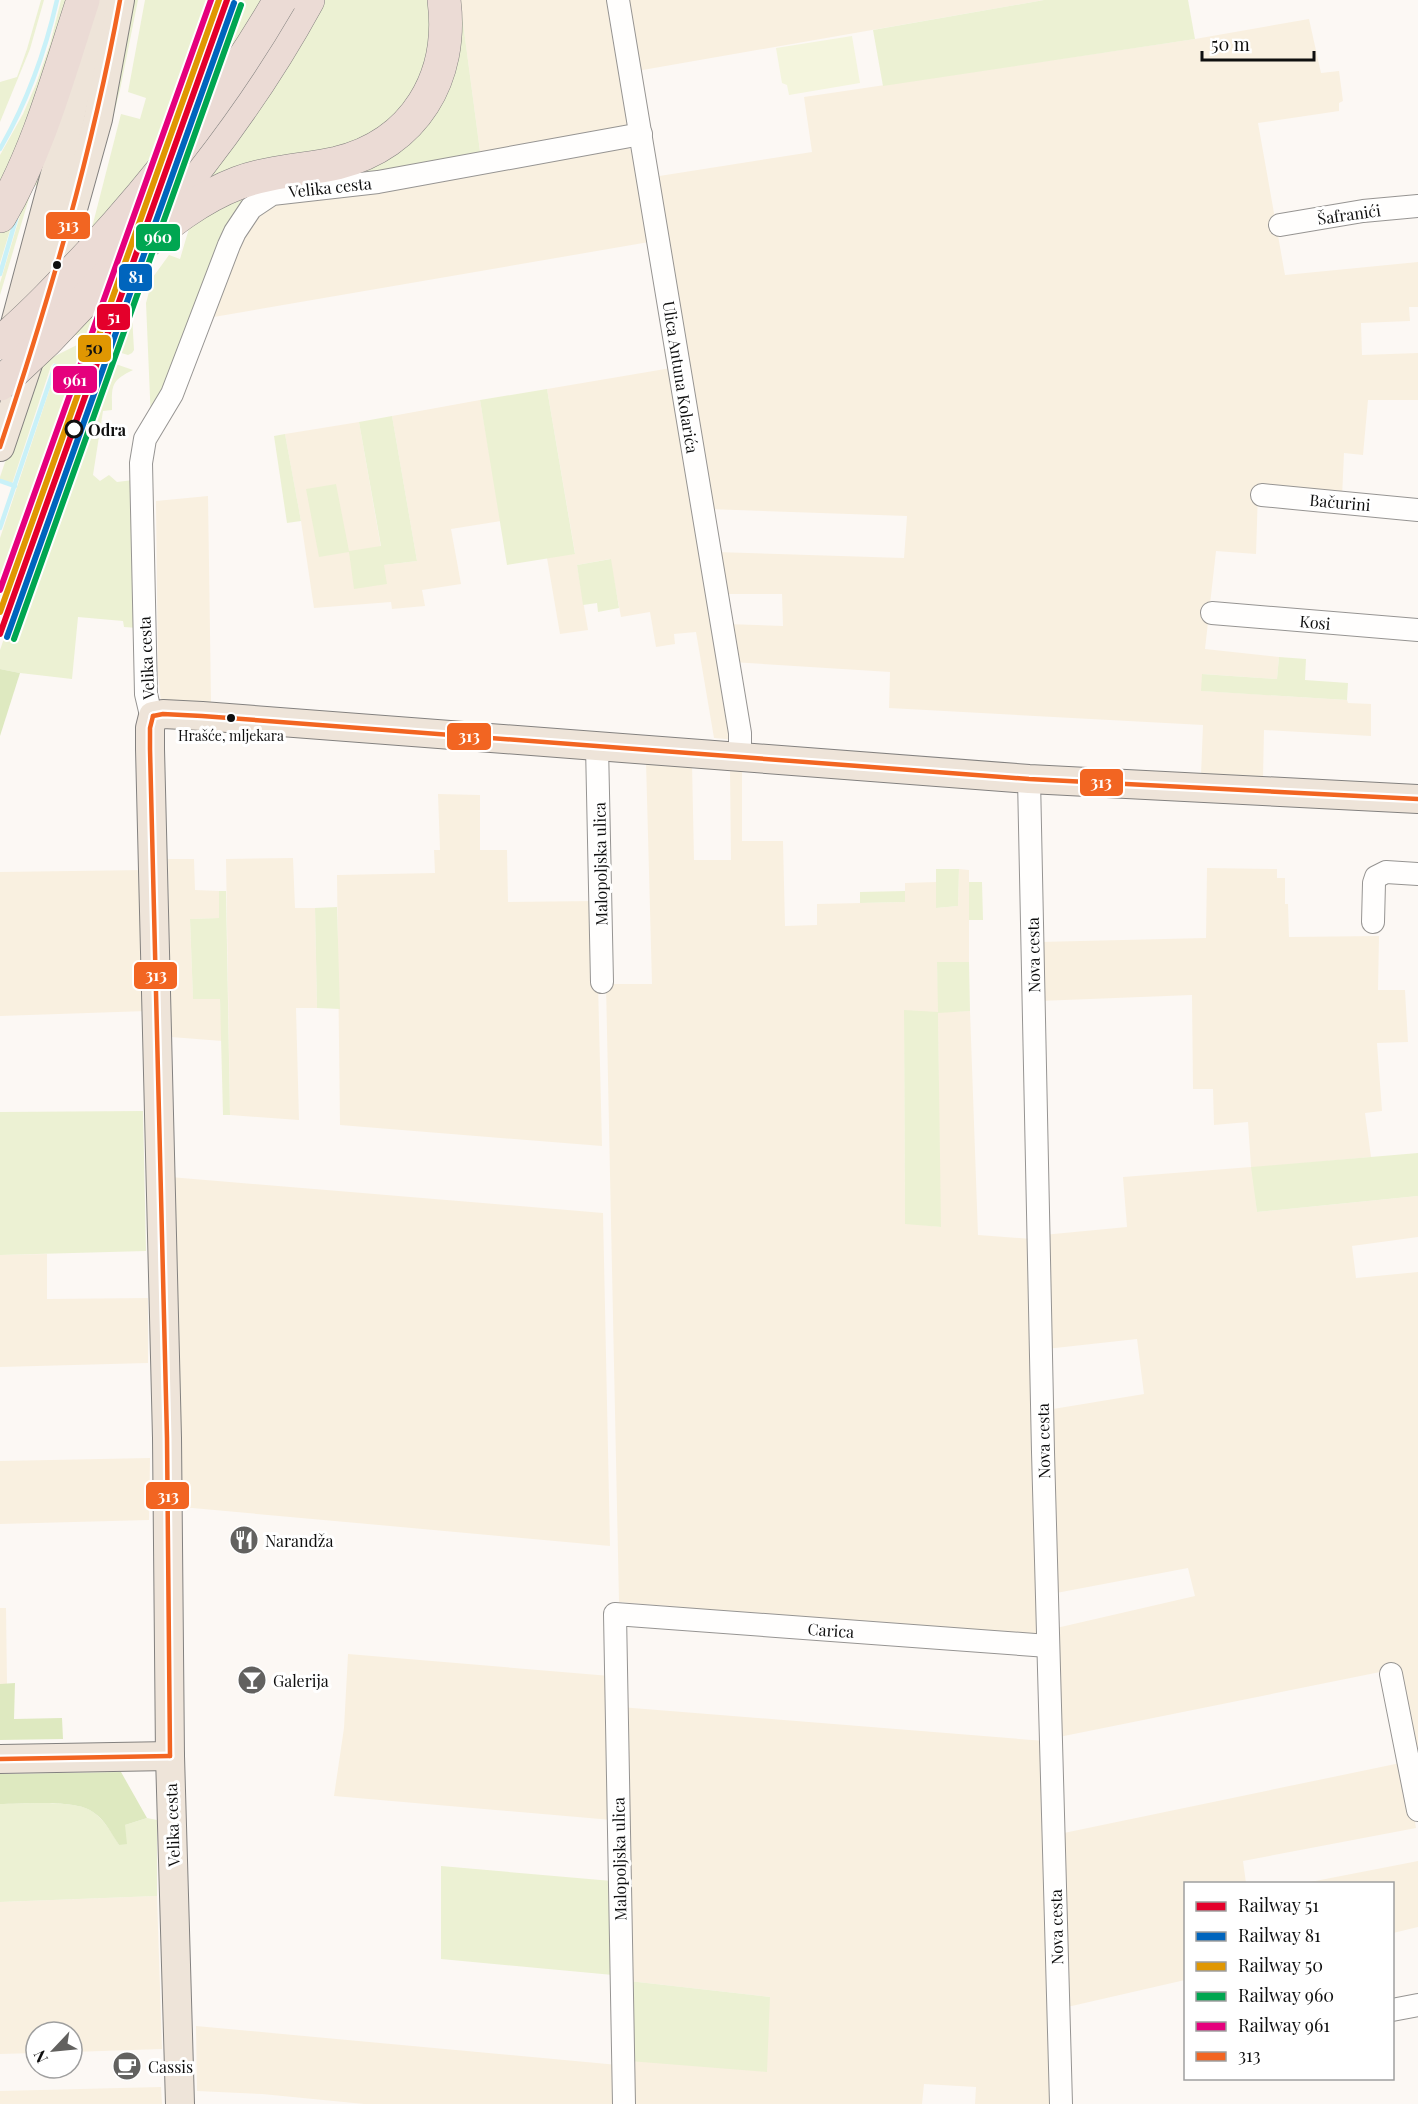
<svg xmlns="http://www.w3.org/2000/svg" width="1418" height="2104" font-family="'Playfair Display',serif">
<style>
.farmland{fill:#f9f0e0;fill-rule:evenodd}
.green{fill:#ecf1d3}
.forest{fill:#dee9c0}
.pitch{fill:#f4f5dd}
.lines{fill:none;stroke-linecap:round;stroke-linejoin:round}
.stream{stroke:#c9f1f8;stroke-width:4.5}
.minor-casing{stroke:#969492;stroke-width:24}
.major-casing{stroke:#83817f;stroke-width:30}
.highway-casing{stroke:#83817f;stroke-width:34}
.minor{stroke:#fffefd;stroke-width:22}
.major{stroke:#eee4d9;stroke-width:28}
.highway{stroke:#ebdbd5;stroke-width:33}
.highway-bridge-casing{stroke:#83817f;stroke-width:34;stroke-linecap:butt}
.highway-bridge{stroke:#ebdbd5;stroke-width:33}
.bus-1-casing{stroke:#fff;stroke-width:9}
.bus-1{stroke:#f26522;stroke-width:4.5}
.rail-1-casing{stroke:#fff;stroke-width:10}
.rail-2-casing{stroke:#fff;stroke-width:10}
.rail-3-casing{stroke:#fff;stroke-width:10}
.rail-4-casing{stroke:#fff;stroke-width:10}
.rail-5-casing{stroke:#fff;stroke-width:10}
.rail-1{stroke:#e4002b;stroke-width:6}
.rail-2{stroke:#0065bd;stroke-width:6}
.rail-3{stroke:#e09702;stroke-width:6}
.rail-4{stroke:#00a651;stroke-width:6}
.rail-5{stroke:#e5007d;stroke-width:6}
.bus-dot{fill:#0f0f0f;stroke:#fff;stroke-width:2}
.stop-dot{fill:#fff;stroke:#0f0f0f;stroke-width:3}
.labels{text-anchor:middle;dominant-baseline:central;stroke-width:6;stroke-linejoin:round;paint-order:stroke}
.bus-label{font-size:14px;fill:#0f0f0f;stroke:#fff}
.street-label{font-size:16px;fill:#0f0f0f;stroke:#fff}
.stop-label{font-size:16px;font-weight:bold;fill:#0f0f0f;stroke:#fff;text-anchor:start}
.poi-label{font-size:16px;fill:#0f0f0f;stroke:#fff;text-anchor:start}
.line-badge{stroke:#fff;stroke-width:2}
.badge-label{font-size:16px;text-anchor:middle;font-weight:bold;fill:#fff}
.pale-badge-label{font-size:16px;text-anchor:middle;font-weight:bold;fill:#111}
</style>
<rect width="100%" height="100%" fill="#fcf8f4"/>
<!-- farmland -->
<g class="farmland">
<path d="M460,0H611L630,123L608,133L481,159Z"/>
<path d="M626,0H1044L637,71Z"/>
<path d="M1309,19L1321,73L1339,71L1343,101L1339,103V111L1258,123L1285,275L1418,262V307H1409L1410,321L1361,323L1362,355L1418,353V400H1368L1363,455L1344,453L1342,498L1258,492L1256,554L1216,551L1205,649L1279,657L1277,679L1203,674L1202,691L1347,700L1348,703L1371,704V736L1264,730L1263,778L1201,775L1203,725L889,708L890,672L732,662L727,624L783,626L782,594H722L716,552L904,558L907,516L708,509L653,177L812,152L804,97L1195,39Z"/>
<path d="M625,146L633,151L649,242L208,318L238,237L267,203Z"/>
<path d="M671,368L736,740L714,738L696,632L674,634L675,644L656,647L650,612L621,617L610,559L577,565L588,630L560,634L547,558L575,553L547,389Z"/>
<path d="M480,400L501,521L451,529L461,584L422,590L425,606L392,609L391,602L314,608L301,521L285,434L359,422L384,565L417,561L392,416Z"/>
<path d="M208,496L211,702H161L158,674L156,501Z"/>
<path d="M646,761L692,763L694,860H731L730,769L742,770V841H783L785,926L817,925V904L905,902V883L936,882V908L958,906L959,869L969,870V962H937L939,1012L970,1011L978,1235L1032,1239L1039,1634L1032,1637L619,1602L606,984H652ZM904,1011L938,1013L940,1227L905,1223Z"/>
<path d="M438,794L480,795V850H507L508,902L596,901L602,1146L340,1125L337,875L435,873L434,850H440Z"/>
<path d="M293,858L295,908H315L317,1008H296L299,1120L230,1115L226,859Z"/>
<path d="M168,859H194L195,890L219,891L220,918L190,919L193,998L220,999L222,1041L171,1037Z"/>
<path d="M1207,868L1277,869V878H1285V904H1288L1289,937L1379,936L1378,990H1405L1408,1042L1377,1043L1382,1111L1365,1113L1371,1157L1252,1168L1257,1212L1418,1196V1237L1352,1246L1356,1278L1418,1272V1778L1395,1669L1054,1738L1052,1629L1195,1596L1188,1568L1051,1594L1047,1410L1144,1394L1137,1339L1046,1349L1043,1235L1127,1227L1123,1177L1251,1167L1248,1122L1214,1125L1213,1089H1193L1192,995L1039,1001V942L1206,938Z"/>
<path d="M145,870L147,1011L0,1016V872Z"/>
<path d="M170,1177L603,1213L610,1546L181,1507Z"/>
<path d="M47,1254V1299L148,1298V1363L0,1367V1255Z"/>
<path d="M150,1458L149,1520L0,1524V1461Z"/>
<path d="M0,1608H6L7,1684H0Z"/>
<path d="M348,1654L610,1676L612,1820L334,1796L344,1728Z"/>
<path d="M620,1707L1045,1741L1055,2104H975L976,2087L924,2084L922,2104H629V2061L770,1997L629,1981Z"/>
<path d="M1405,1762L1416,1828L1243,1861L1246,1883L1186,1884L1185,1980L1063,2008L1059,1834Z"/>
<path d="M1418,1861V1927L1393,1933L1392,1884L1305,1883Z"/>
<path d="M157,1896L162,2049L72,2052V2032H36V2053L0,2054V1902Z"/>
<path d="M196,2026L618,2065L619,2104H364L262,2094L197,2091Z"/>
<path d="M161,2087L162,2104H0V2091Z"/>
</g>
<!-- green -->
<g class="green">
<path d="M41,0H44L30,49L0,122V82L17,77L27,49Z"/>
<path d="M61,0H69L65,16L0,189V155L23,114L36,84L50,44Z"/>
<path d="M130,0H138L120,90L107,140L109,108Z"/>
<path d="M145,0H211L188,75L97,344L89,341L90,336L83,334L82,337L73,334L87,247L121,114L140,119L146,98L128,92Z"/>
<path d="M232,0H460L481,159L259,194L151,421L146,303L153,277L169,255L180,259L190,225L155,215Z"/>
<path d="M1044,0H1188L1195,39L883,86L873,30Z"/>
<path d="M57,110L37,186L33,185L0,295V283L21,212L16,211L0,263V230Z"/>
<path d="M131,278L136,295L132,315L134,350L132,353L128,355L118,352L120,347L113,345L111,349L107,347Z"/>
<path d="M79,344L94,350L0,615V538L57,367L54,363L51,366L12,484L0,479V477L35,373L47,360Z"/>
<path d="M107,361L133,370C110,381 112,386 112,410L103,411L93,475L100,481L109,475L117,482L133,480L138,628L124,627L123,621L78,617L72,679L20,673L0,669V650L45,520L49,521L90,407L94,408L98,398L94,395Z"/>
<path d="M547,389L575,554L507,565L480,400Z"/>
<path d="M392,416L417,561L384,565L387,584L354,589L349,552L319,557L306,489L336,484L349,551L381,546L359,422Z"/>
<path d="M285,434L301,521L287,523L274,436Z"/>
<path d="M611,559L619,608L598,612L597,603L583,605L577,565Z"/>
<path d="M1279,657L1306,659L1305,680L1348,683L1347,700L1201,691L1202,674L1277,679Z"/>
<path d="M936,869H959L958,906L936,908Z"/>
<path d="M969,882H982L983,920H969Z"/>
<path d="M219,891H226L230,1115H223L220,999H193L190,919L219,918Z"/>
<path d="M905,891V902L860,903V892Z"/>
<path d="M337,907L340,1009L317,1008L315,908Z"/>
<path d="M937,962H969L970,1011L938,1013L941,1227L905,1224L904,1010L938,1012Z"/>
<path d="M143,1111L146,1251L0,1255V1112Z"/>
<path d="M1418,1153V1196L1257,1212L1251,1167Z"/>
<path d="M0,1804C22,1804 76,1799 93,1812C105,1821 112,1833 119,1845L125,1825L147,1818L157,1820V1896L0,1902Z"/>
<path d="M441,1866L612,1881L613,1975L441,1959Z"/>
<path d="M629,1981L770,1997L767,2072L629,2061Z"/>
</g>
<!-- forest -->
<g class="forest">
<path d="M0,669L20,673L0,736Z"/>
<path d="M15,1683L14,1719L62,1718L63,1739L0,1740V1684Z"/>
<path d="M121,1772L147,1818L125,1825L127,1844L119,1845C111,1833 105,1820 93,1812C76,1799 22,1804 0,1804V1774Z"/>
</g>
<!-- pitch -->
<path class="pitch" d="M852,36L860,83L789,95L787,85L782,83L776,48Z"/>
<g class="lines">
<!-- stream -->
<g class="stream">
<path d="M0,149C27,102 45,53 57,0"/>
<path d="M0,274L16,219"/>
<path d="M0,481L15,486"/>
<path d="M0,528L55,366"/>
</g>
<!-- minor casing -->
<g class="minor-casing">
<g id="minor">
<path d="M618,0L740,733V755"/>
<path d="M1280,225L1363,211L1418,206"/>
<path d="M1262,495L1418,510"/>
<path d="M1212,613L1418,630"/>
<path d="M153,716L150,711L146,694L141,463L145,439L172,394L229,245L235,232L251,208L272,194L378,182L641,134"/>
<path d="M597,746L602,982"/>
<path d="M1029,779L1043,1452L1061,2104"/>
<path d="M1373,922L1374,883L1376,877L1386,872L1418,874"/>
<path d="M1391,1674L1418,1810"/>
<path d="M1392,2010L1418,2005"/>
<path d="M624,2104L615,1614L1048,1646"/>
</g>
</g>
<!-- major casing -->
<g class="major-casing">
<g id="major">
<path d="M47,302L98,119L120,0"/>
<path d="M11,339L71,114L93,5"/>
<path d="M0,447L32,352"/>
<path d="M0,1759L170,1756"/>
<path d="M180,2104L170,1756L167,1438L150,749V728L153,716L163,714L202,716L1029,779L1418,799"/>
</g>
</g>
<!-- highway casing -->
<g class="highway-casing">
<g id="highway">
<path d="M0,216C39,149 59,73 83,0"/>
<path d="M156,218C213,151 266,77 308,0"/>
<path d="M121,262C158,232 193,200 238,183C270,171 305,170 337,163C415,144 454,77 444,0"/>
</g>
</g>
<!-- minor -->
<use href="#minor" class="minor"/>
<!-- major -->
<use href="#major" class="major"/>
<!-- highway -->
<use href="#highway" class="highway"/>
<!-- highway-bridge casing -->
<g class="highway-bridge-casing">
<g id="highway-bridge">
<path d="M0,343C33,315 62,284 91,253C163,175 227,91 280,0"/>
<path d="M0,384L47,340L121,262"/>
</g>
</g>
<!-- highway-bridge -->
<use href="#highway-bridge" class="highway-bridge"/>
<!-- bus-1 casing -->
<g class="bus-1-casing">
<g id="bus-1">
<path d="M0,447C49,300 92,153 120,0"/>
<path d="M153,716L163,714L202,716L1029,779L1418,799"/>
<path d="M153,716L150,728V749L167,1438L170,1756"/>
<path d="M0,1759L170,1756"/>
</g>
</g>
<!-- bus-1 -->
<use href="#bus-1" class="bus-1"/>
<!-- rail-1 casing -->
<g class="rail-1-casing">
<path id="rail-1" d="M0,634L227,0"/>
</g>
<!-- rail-2 casing -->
<g class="rail-2-casing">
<path id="rail-2" d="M7,637L234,3"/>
</g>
<!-- rail-3 casing -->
<g class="rail-3-casing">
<path id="rail-3" d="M0,612L219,0"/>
</g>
<!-- rail-4 casing -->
<g class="rail-4-casing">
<path id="rail-4" d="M14,639L241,5"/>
</g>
<!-- rail-5 casing -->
<g class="rail-5-casing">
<path id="rail-5" d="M0,590L211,0"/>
</g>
<!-- rail-1 -->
<use href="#rail-1" class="rail-1"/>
<!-- rail-2 -->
<use href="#rail-2" class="rail-2"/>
<!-- rail-3 -->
<use href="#rail-3" class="rail-3"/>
<!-- rail-4 -->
<use href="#rail-4" class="rail-4"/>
<!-- rail-5 -->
<use href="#rail-5" class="rail-5"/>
</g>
<!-- icons -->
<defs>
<g id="restaurant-disc" transform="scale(1.5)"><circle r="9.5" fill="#62615f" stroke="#fff"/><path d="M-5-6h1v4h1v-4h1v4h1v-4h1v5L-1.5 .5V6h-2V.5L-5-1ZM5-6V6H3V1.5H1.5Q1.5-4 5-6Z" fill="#fff"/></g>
<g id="bar-disc" transform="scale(1.5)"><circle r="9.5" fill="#62615f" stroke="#fff"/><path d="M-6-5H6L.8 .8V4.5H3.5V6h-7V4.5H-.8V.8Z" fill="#fff"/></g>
<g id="cafe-disc" transform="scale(1.5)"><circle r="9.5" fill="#62615f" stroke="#fff"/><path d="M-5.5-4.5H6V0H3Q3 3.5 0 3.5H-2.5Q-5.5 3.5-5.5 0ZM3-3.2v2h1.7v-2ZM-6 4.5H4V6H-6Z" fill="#fff"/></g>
</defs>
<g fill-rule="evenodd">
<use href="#restaurant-disc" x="244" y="1540"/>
<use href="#bar-disc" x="252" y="1680"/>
<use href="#cafe-disc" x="127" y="2066"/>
</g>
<!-- markers -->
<g class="bus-dot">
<circle cx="57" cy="265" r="5"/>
<circle cx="231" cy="718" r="5"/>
</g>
<circle class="stop-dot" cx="74" cy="429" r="8"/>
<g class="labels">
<!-- bus labels -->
<g class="bus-label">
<text x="231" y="735">Hrašće, mljekara</text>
</g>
<!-- street labels -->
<g class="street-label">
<text transform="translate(330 187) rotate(-6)">Velika cesta</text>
<text transform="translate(1349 214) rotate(-8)">Šafranići</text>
<text transform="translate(681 377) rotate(81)">Ulica Antuna Kolarića</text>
<text transform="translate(1340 502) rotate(5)">Bačurini</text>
<text transform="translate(1315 622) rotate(5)">Kosi</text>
<text transform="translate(146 658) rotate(-93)">Velika cesta</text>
<text transform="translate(600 864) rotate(-91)">Malopoljska ulica</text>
<text transform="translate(1033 955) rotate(-91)">Nova cesta</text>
<text transform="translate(1043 1441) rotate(-91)">Nova cesta</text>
<text transform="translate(831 1630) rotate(4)">Carica</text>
<text transform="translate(172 1825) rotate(-92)">Velika cesta</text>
<text transform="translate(619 1859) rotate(-91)">Malopoljska ulica</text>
<text transform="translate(1056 1927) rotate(-91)">Nova cesta</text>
</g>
<!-- stop labels -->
<g class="stop-label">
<text x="88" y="429">Odra</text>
</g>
<!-- poi labels -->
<g class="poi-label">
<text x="265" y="1540">Narandža</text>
<text x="273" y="1680">Galerija</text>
<text x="148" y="2066">Cassis</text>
</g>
</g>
<g class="line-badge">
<rect x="45" y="211" width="46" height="29" rx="6" fill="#f26522"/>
<rect x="135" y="223" width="46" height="29" rx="6" fill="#00a651"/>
<rect x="118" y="263" width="35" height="29" rx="6" fill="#0065bd"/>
<rect x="96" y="303" width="35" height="28" rx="6" fill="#e4002b"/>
<rect x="77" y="334" width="35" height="29" rx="6" fill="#e09702"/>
<rect x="52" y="365" width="46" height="29" rx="6" fill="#e5007d"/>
<rect x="446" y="722" width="46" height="29" rx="6" fill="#f26522"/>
<rect x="1079" y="768" width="45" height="29" rx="6" fill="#f26522"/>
<rect x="133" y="961" width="45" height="29" rx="6" fill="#f26522"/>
<rect x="145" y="1481" width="45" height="29" rx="6" fill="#f26522"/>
</g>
<g class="badge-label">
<text x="68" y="231">313</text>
<text x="158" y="243">960</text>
<text x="136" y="283">81</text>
<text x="114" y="323">51</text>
<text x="75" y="386">961</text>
<text x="469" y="742">313</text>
<text x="1101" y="788">313</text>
<text x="156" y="981">313</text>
<text x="168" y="1502">313</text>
</g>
<g class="pale-badge-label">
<text x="94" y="354">50</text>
</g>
<!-- legend -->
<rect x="1184" y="1882" width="210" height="198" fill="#ffffff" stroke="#9f9f9f" stroke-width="1.5"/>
<rect x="1196" y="1902" width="30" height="9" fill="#e4002b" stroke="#9f9f9f" stroke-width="1.5"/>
<text x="1238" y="1912" font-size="18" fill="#0f0f0f">Railway 51</text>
<rect x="1196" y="1932" width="30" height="9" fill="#0065bd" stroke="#9f9f9f" stroke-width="1.5"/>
<text x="1238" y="1942" font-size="18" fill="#0f0f0f">Railway 81</text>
<rect x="1196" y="1962" width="30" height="9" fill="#e09702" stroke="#9f9f9f" stroke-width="1.5"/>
<text x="1238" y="1972" font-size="18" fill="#0f0f0f">Railway 50</text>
<rect x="1196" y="1992" width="30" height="9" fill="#00a651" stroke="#9f9f9f" stroke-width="1.5"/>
<text x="1238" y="2002" font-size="18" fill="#0f0f0f">Railway 960</text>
<rect x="1196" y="2022" width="30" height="9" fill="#e5007d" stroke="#9f9f9f" stroke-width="1.5"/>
<text x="1238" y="2032" font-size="18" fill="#0f0f0f">Railway 961</text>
<rect x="1196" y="2052" width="30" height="9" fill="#f26522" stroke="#9f9f9f" stroke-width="1.5"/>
<text x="1238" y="2062" font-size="18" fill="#0f0f0f">313</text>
<!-- north arrow -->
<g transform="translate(54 2050) rotate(244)"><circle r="28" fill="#ffffff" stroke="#9f9f9f" stroke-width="1.5"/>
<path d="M0-4.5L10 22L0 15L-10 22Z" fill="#62615f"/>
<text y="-9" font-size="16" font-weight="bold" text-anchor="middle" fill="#0f0f0f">N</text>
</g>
<!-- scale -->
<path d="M1202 51v9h112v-9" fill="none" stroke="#0f0f0f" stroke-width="3"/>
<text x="1211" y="51" font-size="18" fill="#0f0f0f" stroke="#ffffff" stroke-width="4.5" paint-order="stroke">50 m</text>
</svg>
